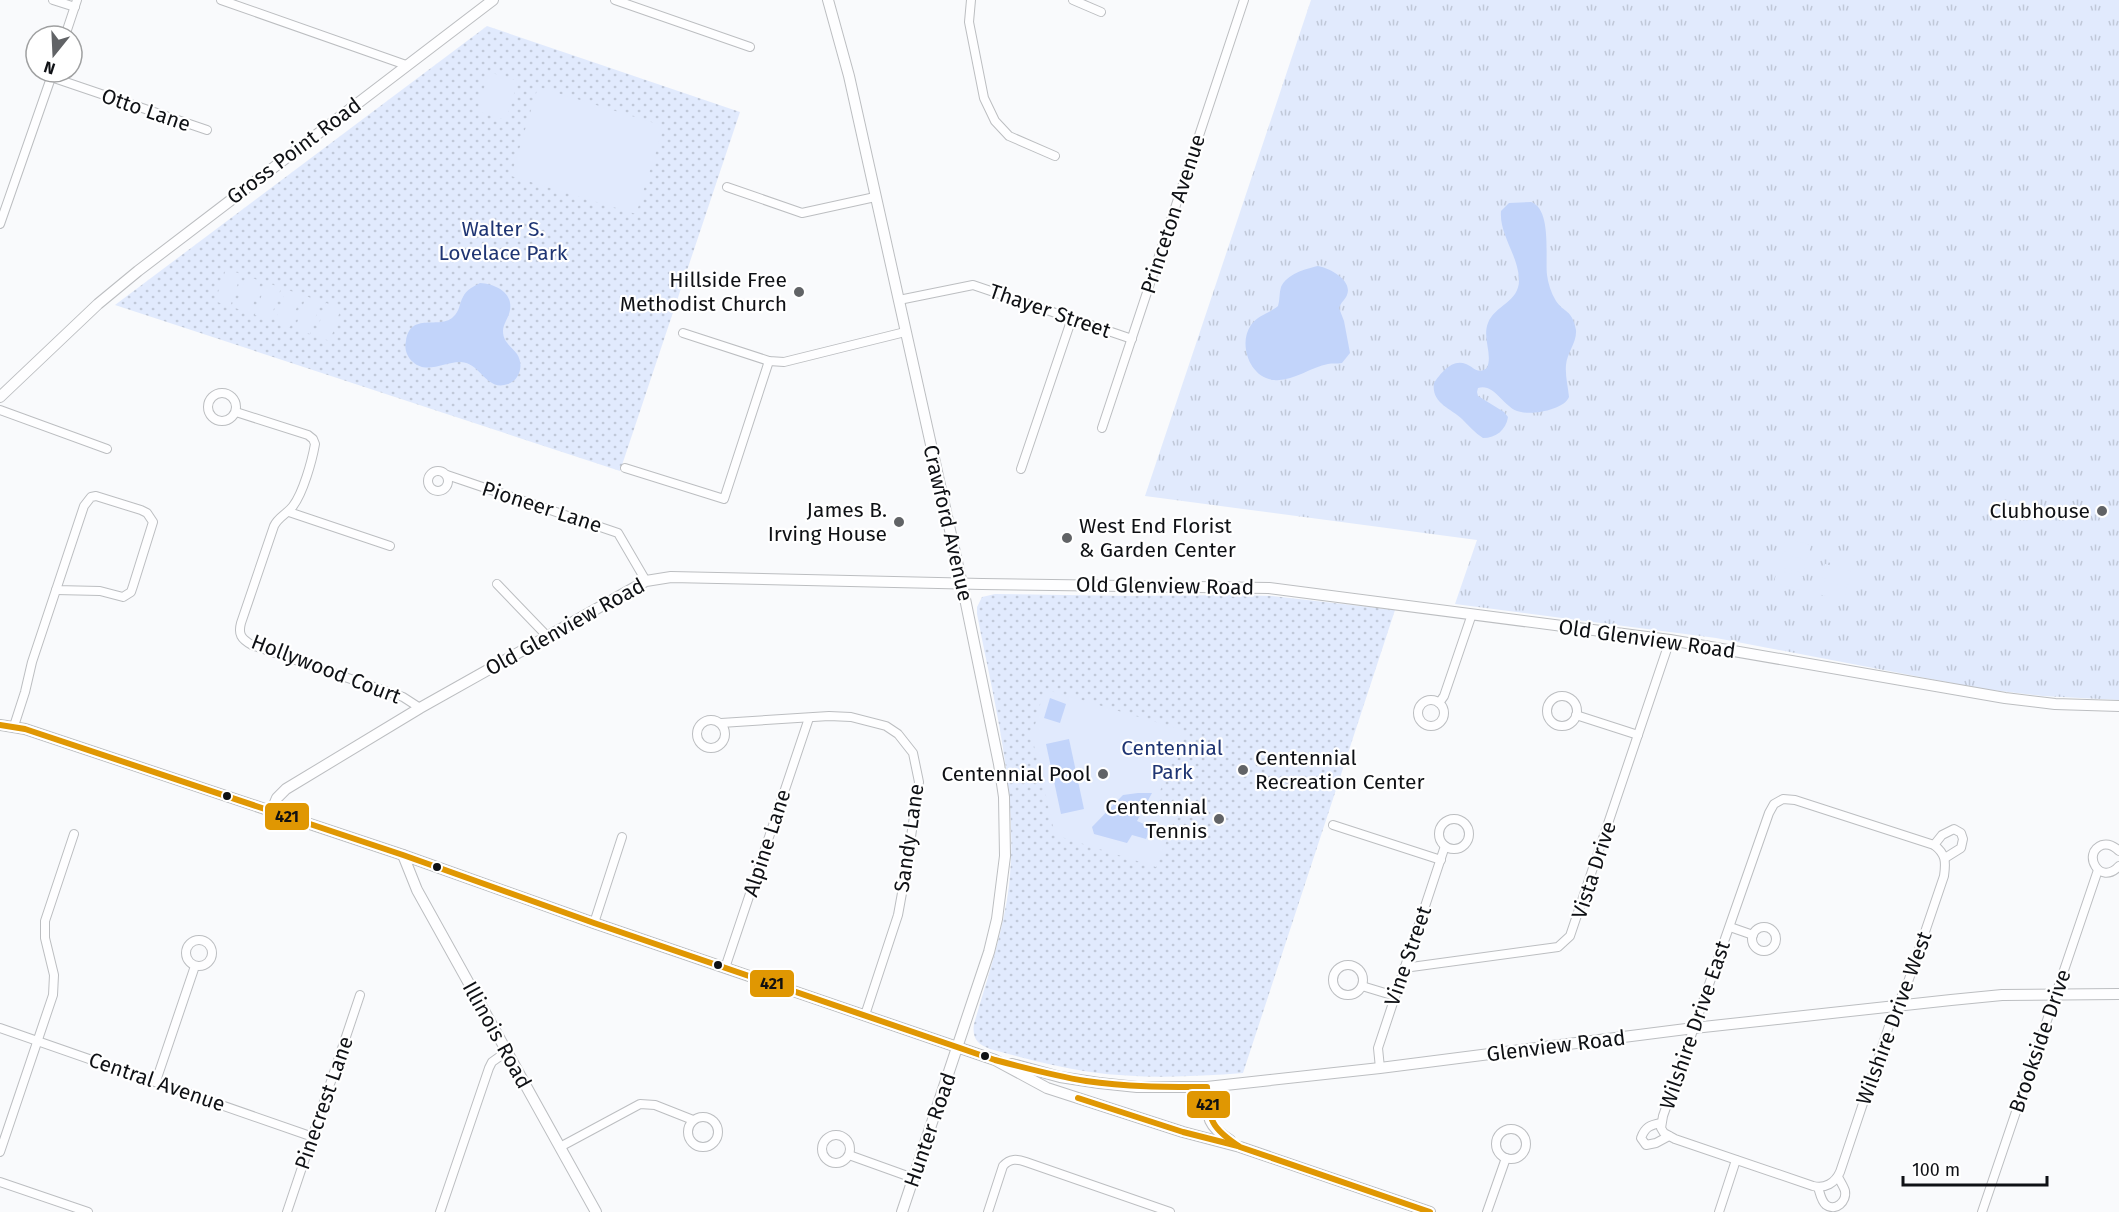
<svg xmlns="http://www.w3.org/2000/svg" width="2119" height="1212" font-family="'Fira Sans',sans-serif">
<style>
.grass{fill:url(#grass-tufts)}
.park{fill:url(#park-dots)}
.pitch{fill:#e1eafd}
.water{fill:#c2d4fa}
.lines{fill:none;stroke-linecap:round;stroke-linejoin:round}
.street-casing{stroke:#bcbec1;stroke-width:10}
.secondary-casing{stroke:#bcbec1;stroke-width:12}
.street{stroke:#fefeff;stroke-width:8}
.secondary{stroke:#fefeff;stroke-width:10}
.bus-1-casing{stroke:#fff;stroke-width:10}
.bus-1{stroke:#e09702;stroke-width:6}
.poi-dot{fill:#616366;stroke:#fff;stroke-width:2}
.bus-dot{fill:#0f1115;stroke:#fff;stroke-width:2}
.labels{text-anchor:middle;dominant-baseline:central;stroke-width:4.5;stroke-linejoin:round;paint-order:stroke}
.street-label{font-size:21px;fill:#0f1115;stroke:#fff}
.park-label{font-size:21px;fill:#1f3573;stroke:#fff}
.poi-label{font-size:21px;fill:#0f1115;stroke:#fff;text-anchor:end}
.line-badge{stroke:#fff;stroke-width:2}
.pale-badge-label{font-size:16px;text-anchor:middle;font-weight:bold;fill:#111}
</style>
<defs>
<pattern id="grass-tufts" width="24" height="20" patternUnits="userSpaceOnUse" patternTransform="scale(1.5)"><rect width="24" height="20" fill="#e1eafd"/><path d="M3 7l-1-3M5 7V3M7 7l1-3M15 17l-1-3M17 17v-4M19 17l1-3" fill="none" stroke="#c0c8d8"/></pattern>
<pattern id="park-dots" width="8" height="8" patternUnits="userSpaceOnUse" patternTransform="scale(1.5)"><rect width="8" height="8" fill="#e1eafd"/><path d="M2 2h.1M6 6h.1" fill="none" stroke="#c0c8d8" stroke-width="1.8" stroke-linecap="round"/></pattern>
</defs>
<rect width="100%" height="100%" fill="#f9fafc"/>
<!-- grass -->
<path class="grass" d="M1311,0H2119V700L2043,696L1983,689L1716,638L1455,604L1477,540L1145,496Z"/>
<!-- park -->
<g class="park">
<path d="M487,26L740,112L620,471L115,305Z"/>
<path d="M995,594L1132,596L1235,595L1272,596L1395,610L1243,1073C1193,1077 1140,1079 1090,1072C1056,1067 1023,1058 990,1049C977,1044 972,1038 974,1024C987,979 1003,933 1009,886C1019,794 994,703 977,614V607L982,597Z"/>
</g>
<!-- pitch -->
<g class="pitch">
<path d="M489,72L518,81L506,120L477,111Z"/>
<path d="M538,87L664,126L636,214L511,176Z"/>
<path d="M226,269L241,274L230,307L215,301Z"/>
<path d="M246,276L261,281L250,313L235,308Z"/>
<path d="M266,282L281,288L270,320L255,315Z"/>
<path d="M286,289L301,295L290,327L275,322Z"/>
<path d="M306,296L321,302L310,334L295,329Z"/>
<path d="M326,303L341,308L330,341L315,336Z"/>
<path d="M1786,538L1811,545L1808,558L1782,551Z"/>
<path d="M1831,549L1857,556L1853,569L1827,562Z"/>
<path d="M1781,553L1806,560L1803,573L1777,567Z"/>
<path d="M1825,564L1851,571L1848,585L1822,578Z"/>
<path d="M1777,570L1803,577L1800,590L1774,583Z"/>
<path d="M1821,581L1847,587L1844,601L1818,594Z"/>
<path d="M1044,689L1183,730L1153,810L1175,819L1156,867L1055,835L1032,737Z"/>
</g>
<!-- water -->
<g class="water">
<path d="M1531,202C1552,209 1545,257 1547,275C1548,283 1551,293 1556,301C1564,313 1572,309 1576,330C1577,342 1567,353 1566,365C1565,375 1568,386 1569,397C1564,410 1530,416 1517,411C1503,406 1494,383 1478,388L1477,392L1478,396L1504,412L1508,417C1506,430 1496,438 1483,438C1475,433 1469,426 1462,419C1450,408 1431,403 1434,383C1440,374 1452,358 1466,364C1474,367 1477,375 1487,368C1493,354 1482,338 1488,323C1495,305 1520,302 1519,279C1518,255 1499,234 1501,211L1509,203Z"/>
<path d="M1318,266C1329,268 1353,280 1347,295C1345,300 1341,302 1339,308L1344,321L1350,353L1342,363C1337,364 1332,363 1328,364C1311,367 1292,382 1274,380C1249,378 1238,343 1251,325C1258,315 1270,313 1278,306C1280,300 1279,293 1281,287C1287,274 1305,269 1318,266Z"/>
<path d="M480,283C495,284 513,292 510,310C509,317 503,324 503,331C503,342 511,346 517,354C524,365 520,380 508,384C486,392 481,363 461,362C446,361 427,375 413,362C407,357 404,349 406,341C410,311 440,330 453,317C460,311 459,304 463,297C466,290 474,286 480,283Z"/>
<path d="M1050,698L1066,704L1060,723L1044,718Z"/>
<path d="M1069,739L1084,809L1061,814L1046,744Z"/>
<path d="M1138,793H1152L1137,821L1151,827L1146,839L1132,835L1127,843L1094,834L1092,827L1123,795Z"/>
</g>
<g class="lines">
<!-- street casing -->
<g class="street-casing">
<g id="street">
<path d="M53,0L75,7"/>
<path d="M221,0L406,65"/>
<path d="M615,0L750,47"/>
<path d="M971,0L969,22L984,98L995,121L1009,136L1055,156"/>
<path d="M1073,0L1101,12"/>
<path d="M65,36L77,0"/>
<path d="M51,77L207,130"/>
<path d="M727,187L802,213L875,197"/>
<path d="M0,224L53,72"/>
<path d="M899,300L973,285L1132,339"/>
<path d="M683,333L769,361L784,362L905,332"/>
<circle cx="222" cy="407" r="14"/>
<path d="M0,410L107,449"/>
<path d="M236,412L308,435L313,439L315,444C312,461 303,493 293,506C287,514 278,517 274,526L241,623C238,634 241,639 252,645L403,697L420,708"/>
<path d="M1102,428L1244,0"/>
<path d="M625,468L724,499L769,361"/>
<path d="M1021,469L1072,318"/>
<circle cx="438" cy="481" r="10"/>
<path d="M447,475L618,533L646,581"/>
<path d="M96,496L141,510L147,513L153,522L133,586L131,592L123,597L100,591L56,590L84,506L91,497Z"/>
<path d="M289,512L390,546"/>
<path d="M497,584L547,636"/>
<circle cx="1562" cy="711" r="15"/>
<circle cx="1431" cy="713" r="13"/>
<path d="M1439,703L1444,696L1472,614"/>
<path d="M1576,715L1638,735"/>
<circle cx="711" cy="734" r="14"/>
<path d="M721,723L829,716L851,717L886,726L898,734L913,753L919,782L906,871L898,915L865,1015"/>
<path d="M14,726L25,692L32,662L56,590"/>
<path d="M1783,799L1795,800L1934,845C1946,854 1946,862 1944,876L1908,982L1891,1020L1840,1172C1835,1183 1825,1189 1813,1186L1675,1139L1664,1133L1661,1128L1663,1116L1769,813L1774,804Z"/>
<circle cx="1454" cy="834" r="15"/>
<path d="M1333,825L1441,860"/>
<path d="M1934,845L1942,835L1954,829L1961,833L1963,839L1961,848L1945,858"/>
<path d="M2119,851C2114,846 2109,843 2102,845C2081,853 2100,887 2119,866"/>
<path d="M594,923L622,837"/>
<circle cx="1764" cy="939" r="12"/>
<path d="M1730,927L1753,935"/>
<circle cx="199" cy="953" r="13"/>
<circle cx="1348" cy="980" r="15"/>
<path d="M725,968L809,718"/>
<path d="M1404,968L1558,947L1570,936L1670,640"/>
<path d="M1362,986L1395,996"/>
<path d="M0,1028L313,1137"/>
<path d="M1380,1068L1378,1048L1445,846"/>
<path d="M156,1081L195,966"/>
<circle cx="703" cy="1132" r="15"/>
<path d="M1661,1123C1650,1125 1645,1127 1641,1138L1646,1145L1656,1143L1669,1136"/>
<circle cx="1511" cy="1144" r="15"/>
<circle cx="836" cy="1149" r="14"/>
<path d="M560,1147L640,1104L655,1105L693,1120"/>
<path d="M0,1152L53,995L54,975L45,938V921L74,834"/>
<path d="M849,1155L913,1178"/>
<path d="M0,1182L88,1212"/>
<path d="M1818,1187C1820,1193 1821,1201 1826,1205C1836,1212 1847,1201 1845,1191C1844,1187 1840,1181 1838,1177"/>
<path d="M287,1212L360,995"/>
<path d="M440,1212L489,1068L492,1062L506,1052"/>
<path d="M988,1212L1003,1166C1010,1158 1017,1159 1026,1162L1170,1212"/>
<path d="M1487,1212L1506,1158"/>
<path d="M1719,1212L1736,1160"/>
<path d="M1982,1212L2098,870"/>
</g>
</g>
<!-- secondary casing -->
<g class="secondary-casing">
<g id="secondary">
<path d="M828,0L849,76L962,584L999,764L1004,797L1005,856L997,919L989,952L902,1212"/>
<path d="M0,397L98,304L138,271L493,0"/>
<path d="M0,725L25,729L403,855L594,923L995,1060L1047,1088L1183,1132L1240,1147L1430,1212"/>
<path d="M271,812L277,798L286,789L420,708L646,581L671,577L982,584L1269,588L1670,640L2005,698L2055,704L2119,706"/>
<path d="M403,855L417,890L596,1212"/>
<path d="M1012,1064L1060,1077L1099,1083L1137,1087H1207L1380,1068L1694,1028L1951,1000L2002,995L2119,994"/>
<path d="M1207,1087C1208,1114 1204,1124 1230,1140"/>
</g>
</g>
<!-- street -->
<use href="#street" class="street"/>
<!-- secondary -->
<use href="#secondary" class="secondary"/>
<!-- bus-1 casing -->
<g class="bus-1-casing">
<g id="bus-1">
<path d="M0,725L25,729L403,855L594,923L995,1060C1025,1068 1055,1076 1086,1081C1126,1087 1166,1087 1207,1087C1209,1121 1211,1128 1240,1147L1430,1212"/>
<path d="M1078,1098L1183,1132L1238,1146"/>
</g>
</g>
<!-- bus-1 -->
<use href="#bus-1" class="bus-1"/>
</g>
<!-- markers -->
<g class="poi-dot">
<circle cx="799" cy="292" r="6"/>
<circle cx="2102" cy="511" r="6"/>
<circle cx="899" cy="522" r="6"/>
<circle cx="1067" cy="538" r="6"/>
<circle cx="1243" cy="770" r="6"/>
<circle cx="1103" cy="774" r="6"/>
<circle cx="1219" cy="819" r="6"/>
</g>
<g class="bus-dot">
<circle cx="227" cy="796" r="5"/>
<circle cx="437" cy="867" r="5"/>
<circle cx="718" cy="965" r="5"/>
<circle cx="985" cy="1056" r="5"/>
</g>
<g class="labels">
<!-- street labels -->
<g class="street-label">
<text transform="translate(146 110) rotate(19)">Otto Lane</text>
<text transform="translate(294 151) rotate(-37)">Gross Point Road</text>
<text transform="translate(1173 214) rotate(-72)">Princeton Avenue</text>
<text transform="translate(1050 311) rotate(19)">Thayer Street</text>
<text transform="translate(542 507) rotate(18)">Pioneer Lane</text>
<text transform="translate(948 523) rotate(77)">Crawford Avenue</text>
<text transform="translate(1165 586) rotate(1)">Old Glenview Road</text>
<text transform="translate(565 627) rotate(-29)">Old Glenview Road</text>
<text transform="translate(1647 639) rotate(8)">Old Glenview Road</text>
<text transform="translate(326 669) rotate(21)">Hollywood Court</text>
<text transform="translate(909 838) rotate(-82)">Sandy Lane</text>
<text transform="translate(767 843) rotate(-72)">Alpine Lane</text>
<text transform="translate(1594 870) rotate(-72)">Vista Drive</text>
<text transform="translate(1408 956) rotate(-71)">Vine Street</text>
<text transform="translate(1894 1018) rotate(-70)">Wilshire Drive West</text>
<text transform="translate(1695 1025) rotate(-71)">Wilshire Drive East</text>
<text transform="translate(497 1035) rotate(61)">Illinois Road</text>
<text transform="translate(2040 1041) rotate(-71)">Brookside Drive</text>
<text transform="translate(1556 1046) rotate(-7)">Glenview Road</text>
<text transform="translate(157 1082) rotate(19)">Central Avenue</text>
<text transform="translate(324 1103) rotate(-71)">Pinecrest Lane</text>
<text transform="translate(930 1130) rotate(-71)">Hunter Road</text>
</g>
<!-- park labels -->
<g class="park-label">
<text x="503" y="229">Walter S.<tspan x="503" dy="24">Lovelace Park</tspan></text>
<text x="1172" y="748">Centennial<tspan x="1172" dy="24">Park</tspan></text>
</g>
<!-- poi labels -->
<g class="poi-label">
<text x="787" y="280">Hillside Free<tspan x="787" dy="24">Methodist Church</tspan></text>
<text x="887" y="510">James B.<tspan x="887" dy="24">Irving House</tspan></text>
<text x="2090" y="511">Clubhouse</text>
<text x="1079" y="526" text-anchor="start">West End Florist<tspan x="1079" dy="24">&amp; Garden Center</tspan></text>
<text x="1255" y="758" text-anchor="start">Centennial<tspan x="1255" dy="24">Recreation Center</tspan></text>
<text x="1091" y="774">Centennial Pool</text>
<text x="1207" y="807">Centennial<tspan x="1207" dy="24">Tennis</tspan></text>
</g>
</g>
<g class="line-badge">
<rect x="264" y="802" width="46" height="29" rx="6" fill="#e09702"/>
<rect x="749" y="969" width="46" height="29" rx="6" fill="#e09702"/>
<rect x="1186" y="1090" width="45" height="29" rx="6" fill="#e09702"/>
</g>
<g class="pale-badge-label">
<text x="287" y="822">421</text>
<text x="772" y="989">421</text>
<text x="1208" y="1110">421</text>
</g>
<!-- north arrow -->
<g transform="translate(54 54) rotate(198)"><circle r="28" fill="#ffffff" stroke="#9fa0a1" stroke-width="1.5"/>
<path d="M0-4.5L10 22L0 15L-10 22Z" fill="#616366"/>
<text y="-9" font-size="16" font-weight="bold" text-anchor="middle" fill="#0f1115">N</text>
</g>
<!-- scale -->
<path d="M1903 1176v9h144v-9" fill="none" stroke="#0f1115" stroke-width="3"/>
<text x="1912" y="1176" font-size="18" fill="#0f1115" stroke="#ffffff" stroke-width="4.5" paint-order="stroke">100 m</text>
</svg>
